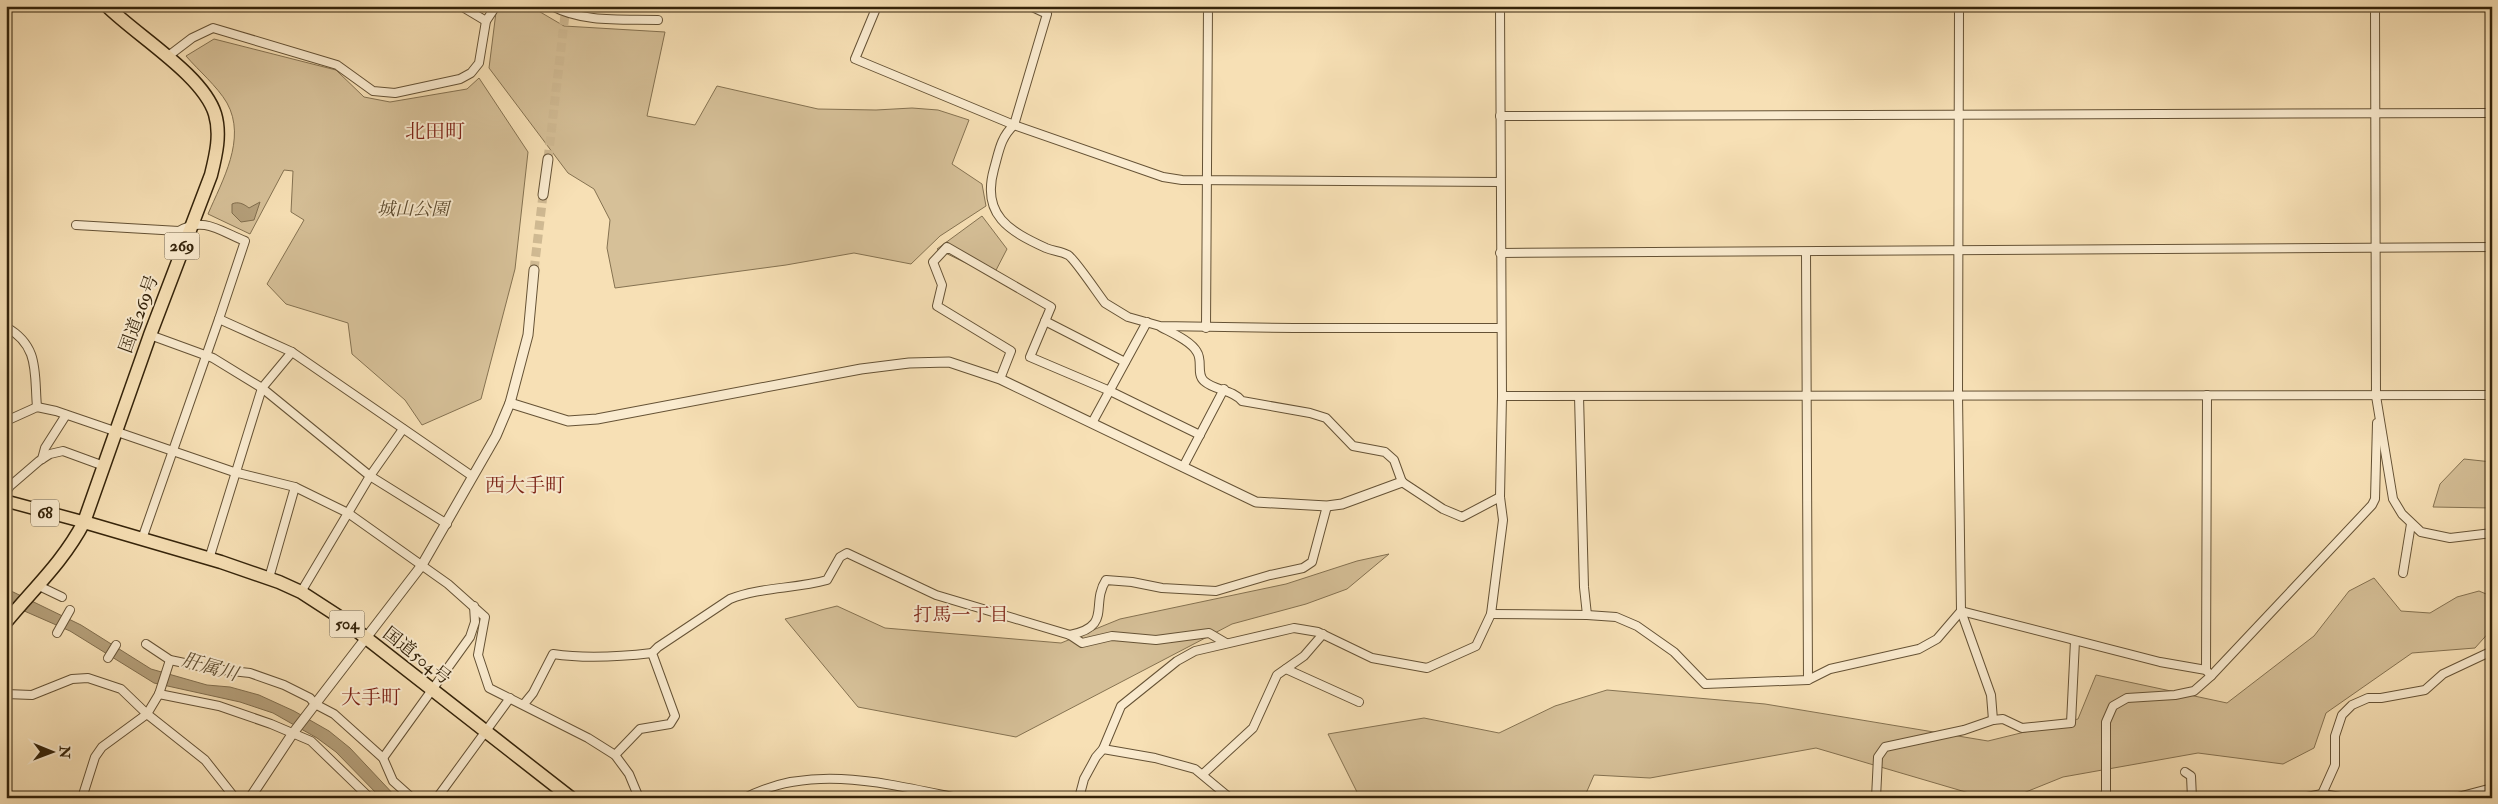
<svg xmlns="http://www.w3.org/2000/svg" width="2498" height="804" font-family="'IM FELL Double Pica','Noto Serif JP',serif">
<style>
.green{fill:#d6c098;stroke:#857251}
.water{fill:#b5a07b;stroke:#816e4e}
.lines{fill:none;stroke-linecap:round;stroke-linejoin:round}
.tertiary-tunnel{stroke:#d0ba93;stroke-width:9;stroke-dasharray:9 4.5;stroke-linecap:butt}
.minor-casing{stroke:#655235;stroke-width:10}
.tertiary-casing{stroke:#655235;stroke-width:11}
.primary-casing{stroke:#34230a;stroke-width:14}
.trunk-casing{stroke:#34230a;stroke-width:15}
.minor{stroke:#faebcf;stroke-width:8}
.tertiary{stroke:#faebcf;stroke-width:9}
.primary{stroke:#f7e0b5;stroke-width:11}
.trunk{stroke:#f7e0b5;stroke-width:12}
.labels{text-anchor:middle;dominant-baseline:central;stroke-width:4;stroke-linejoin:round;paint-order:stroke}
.shield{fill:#faebcf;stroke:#6f5f45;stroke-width:1}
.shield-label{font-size:16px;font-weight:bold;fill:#34230a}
.park-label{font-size:18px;font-style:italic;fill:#5c4a2e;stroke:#faebcf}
.street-label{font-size:18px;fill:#34230a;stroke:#faebcf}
.neighbourhood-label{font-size:19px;fill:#7a1f14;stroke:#faebcf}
.water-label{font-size:19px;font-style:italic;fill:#614f32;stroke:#faebcf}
.quarter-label{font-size:20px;fill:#7a1f14;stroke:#faebcf}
</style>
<rect width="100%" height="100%" fill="#f7e0b5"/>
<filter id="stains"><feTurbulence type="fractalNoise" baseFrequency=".004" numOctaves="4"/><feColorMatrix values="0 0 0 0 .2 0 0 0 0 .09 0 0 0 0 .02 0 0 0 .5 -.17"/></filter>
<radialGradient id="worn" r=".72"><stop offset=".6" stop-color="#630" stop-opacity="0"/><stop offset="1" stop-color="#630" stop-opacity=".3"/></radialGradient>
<!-- green -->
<g class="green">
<path d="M507,6H530L564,26L665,32L647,116L695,125L717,86L818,109L876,110L912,108L938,110L969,120L952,164L982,184L986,206L940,236L911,264L854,253L786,265L615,288L607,248L610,220L594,189L568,173L489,68L496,12Z"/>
<path d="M214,39L336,70L364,97L390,102L467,89L479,78L528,152L515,269L481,399L422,425L405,400L352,354L348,323L286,304L267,284L304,220L291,212L293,171L284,170L250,234L208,214C222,181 247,139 227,103C217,86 199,71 186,56Z"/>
<path d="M982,216L1007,249L993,276L937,249Z"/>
<path d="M2464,459L2492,462V508L2433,507L2440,484Z"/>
<path d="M1389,554L1347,589L1306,604L1232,624L1016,737L858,707L785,619L837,606L885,628L1061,643L1120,619L1286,584L1357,561Z"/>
<path d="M2374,578L2401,611L2430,613L2457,597L2479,591L2491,596L2492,629L2475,648L2412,653L2326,713L2314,748L2283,764L2198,753L2063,777L2011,798H1986L1816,748L1650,778L1594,775L1584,798H1360L1328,734L1424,718L1499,733L1555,706L1607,690L1765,704L1988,741L2078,719L2096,675L2227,703L2314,636L2349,591Z"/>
</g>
<!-- water -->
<g class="water">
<path d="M260,202L254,220L241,222L232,213V204C238,201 244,204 249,208Z"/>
<path d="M6,587L9,590L81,625L151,669L207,685L230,687L259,695L294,711L329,731L350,748L397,798H381L336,752L317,738L273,713L240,702L154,683L70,631L6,603Z"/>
</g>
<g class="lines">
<!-- tertiary-tunnel -->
<g class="tertiary-tunnel">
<path d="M548,159L566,6"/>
<path d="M534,270L543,195"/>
</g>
<!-- minor casing -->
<g class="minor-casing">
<g id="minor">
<path d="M461,6L486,21"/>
<path d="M552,6C584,23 622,19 658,20"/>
<path d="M877,6L855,59L1014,125C1000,138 999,152 994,169C981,215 1009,231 1046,248C1053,251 1061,251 1068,255C1074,258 1098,294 1105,303L1128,317L1160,326L1294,328H1500"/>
<path d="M1030,6L1047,14L1014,125L1163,177L1182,180L1500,182"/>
<path d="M1959,6L1958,396L1961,611L1991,695L1993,720"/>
<path d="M2375,6L2376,396L2393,499L2402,514L2421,532L2450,538L2492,533"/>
<path d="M167,57L192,38L213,28L337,65L373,91L395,93L460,79L471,73L479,63L486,21L496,6"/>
<path d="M1500,116L2492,113"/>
<path d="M76,225L179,231C203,216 220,231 245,241L219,319L292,352L472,476"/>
<path d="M1806,252L1808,680"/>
<path d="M1500,253L2492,247"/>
<path d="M1045,321L1125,362"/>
<path d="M6,327C40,346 34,373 37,407"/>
<path d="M1161,327C1172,333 1191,341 1197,352C1203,361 1196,374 1204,381C1215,391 1232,389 1242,401L1310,413L1326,418L1353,446L1385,452L1394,460L1402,482L1443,509L1462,517L1500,497"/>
<path d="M1206,328L1208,6"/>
<path d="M150,335L213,358L262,388L370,476L447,524"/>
<path d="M1000,379L1011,351L937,306L942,285L933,262L947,247L1051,307L1030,357L1110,391L1200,435"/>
<path d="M2207,395L2206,670L2211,676"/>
<path d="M1502,396L2492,395"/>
<path d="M1579,396L1584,587L1587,615"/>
<path d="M6,421L37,407L56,411L234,472L295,487L348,513L448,584L485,617L478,655L489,688L588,738L615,755L629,774L639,798"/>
<path d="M1092,423L1147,322"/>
<path d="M42,459L45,448L66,415"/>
<path d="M1183,467L1224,389"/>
<path d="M6,492L10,486L39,461L50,454L63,451L104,466"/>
<path d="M142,539L219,319"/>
<path d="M209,559L262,388L292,352"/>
<path d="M2403,573L2411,524"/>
<path d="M269,578L295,487"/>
<path d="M39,586L62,597"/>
<path d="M301,592L370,476L403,429"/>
<path d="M1961,611L2160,662L2206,670"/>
<path d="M1491,614L1587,615L1616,617L1637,626L1674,652L1705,684L1808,680L1830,669L1919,649L1937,639L1961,611"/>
<path d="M57,633L70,610"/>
<path d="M1070,635C1113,626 1090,605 1106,580L1132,582L1162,588L1216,591L1270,575L1303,568L1312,562L1327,506"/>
<path d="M146,644L170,660L213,669L250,673L284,685L310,698L315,704L334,714L383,758L393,781L412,798"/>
<path d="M108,658L116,645"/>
<path d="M1286,669L1359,702"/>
<path d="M6,694L32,695L72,679L88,678L121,689L147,714L205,760L235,798"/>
<path d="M159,694L219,706L271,724L311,741L370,798"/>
<path d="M524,704L533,693L553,654C586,659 618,657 652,653"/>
<path d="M1103,749L1155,758L1195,769L1230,798"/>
<path d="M615,755L640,729L670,724L675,716L652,653L658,647L730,599C760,587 795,589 827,580L840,557L847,553L936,595L1070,635L1082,643L1112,636L1156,640L1209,633L1226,643"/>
<path d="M383,758L470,637L475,622L474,606"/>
<path d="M2185,772L2191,776L2192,798"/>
<path d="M1203,774L1253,728L1277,675L1304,656L1323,634"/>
<path d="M2322,794L2335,765V736L2342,715L2352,705L2368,698H2381L2425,690L2443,674L2492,651"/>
<path d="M82,798L95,757L102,747L147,714L159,694L170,660"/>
<path d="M437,798L510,698"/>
<path d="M745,798C810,763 889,784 957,798"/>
<path d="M1079,798L1084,779L1096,757L1103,749L1121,706L1177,661L1195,651L1294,628L1318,632L1372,658L1427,668L1476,646L1491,614L1503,520L1500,497L1502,396L1500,6"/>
<path d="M1876,798L1878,757L1885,747L1964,730L1993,720L2003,719L2022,728L2071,723L2075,641"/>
<path d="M2103,798L2106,792V722L2113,706L2127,698L2175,695L2194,691L2211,676L2372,505L2375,499L2377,423"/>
<path d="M2302,798L2322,794L2347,798"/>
<path d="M2454,798L2492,788"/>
</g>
</g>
<!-- tertiary casing -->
<g class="tertiary-casing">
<g id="tertiary">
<path d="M543,195L548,159"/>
<path d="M510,403L568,421L597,419L861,369L909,363L949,362L1000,379L1256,502L1327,506L1342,504L1402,482"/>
<path d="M250,798L293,733L422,565L496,436L510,403L528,335L534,270"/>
</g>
</g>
<!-- primary casing -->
<g class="primary-casing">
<path id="primary" d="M6,501L84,522"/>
</g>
<!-- trunk casing -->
<g class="trunk-casing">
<g id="trunk">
<path d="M84,522L221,562L279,582L301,592L338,616L571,798"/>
<path d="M6,622C34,588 63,562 84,522L150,335L211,175C216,155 221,134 215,114C203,75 137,36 107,6"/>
</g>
</g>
<!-- minor -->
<use href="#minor" class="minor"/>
<!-- tertiary -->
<use href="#tertiary" class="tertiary"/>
<!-- primary -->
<use href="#primary" class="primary"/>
<!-- trunk -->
<use href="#trunk" class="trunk"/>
</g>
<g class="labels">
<!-- shield labels -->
<g class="shield">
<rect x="164.5" y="232.5" width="35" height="27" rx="4"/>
<rect x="31" y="499.5" width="28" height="27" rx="4"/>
<rect x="329.5" y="610.5" width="35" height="27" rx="4"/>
</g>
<g class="shield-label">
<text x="182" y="246">269</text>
<text x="45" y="513">68</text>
<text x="347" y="624">504</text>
</g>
<!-- park labels -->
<g class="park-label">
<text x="413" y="209">城山公園</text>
</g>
<!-- street labels -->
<g class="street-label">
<text transform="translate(139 314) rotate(-70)">国道269号</text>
<text transform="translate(417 656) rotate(38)">国道504号</text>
</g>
<!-- neighbourhood labels -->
<g class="neighbourhood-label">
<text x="961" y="615">打馬一丁目</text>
</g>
<!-- water labels -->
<g class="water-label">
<text transform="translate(210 667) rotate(16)">肝属川</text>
</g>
<!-- quarter labels -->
<g class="quarter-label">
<text x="435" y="131">北田町</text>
<text x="525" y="485">西大手町</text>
<text x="371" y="697">大手町</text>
</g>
</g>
<!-- margin -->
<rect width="2498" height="804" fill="none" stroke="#f7e0b5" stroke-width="25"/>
<rect x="8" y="8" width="2483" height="789" fill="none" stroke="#34230a" stroke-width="2.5"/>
<rect x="12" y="12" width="2473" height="779" fill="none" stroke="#34230a"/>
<!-- north arrow -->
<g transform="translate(52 752) rotate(91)" stroke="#faebcf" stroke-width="4" paint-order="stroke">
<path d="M0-4L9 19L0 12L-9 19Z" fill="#34230a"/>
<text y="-8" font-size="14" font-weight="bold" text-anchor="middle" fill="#34230a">N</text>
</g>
<rect width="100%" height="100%" filter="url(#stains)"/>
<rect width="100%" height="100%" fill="url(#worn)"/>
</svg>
